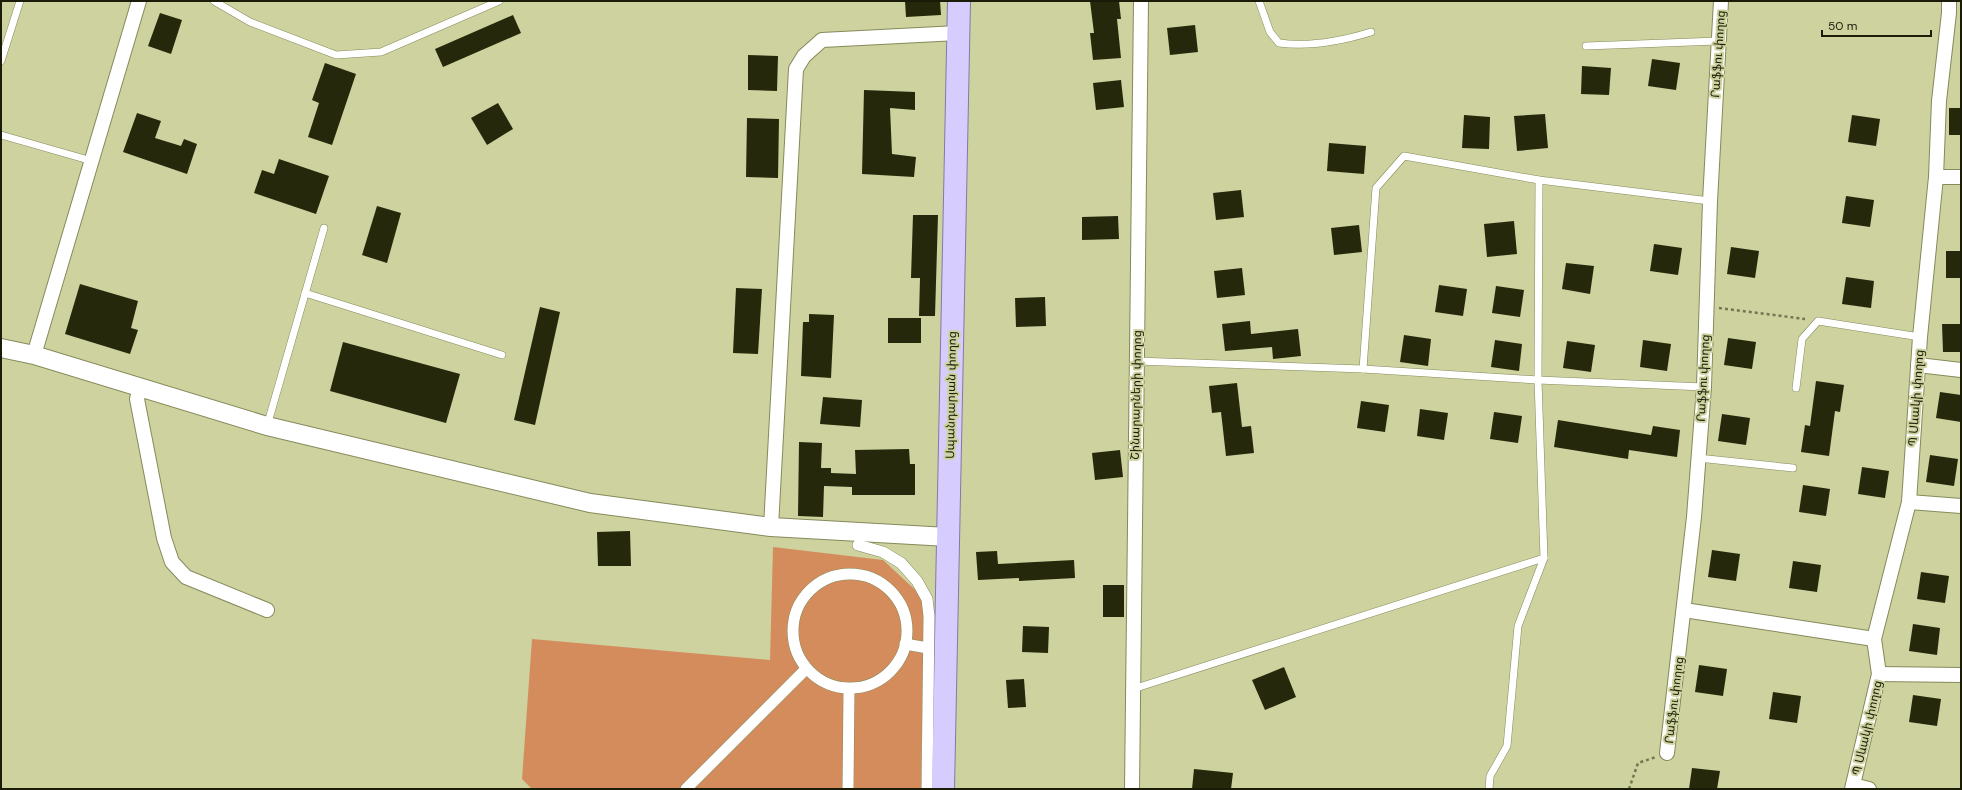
<svg xmlns="http://www.w3.org/2000/svg" width="1962" height="790" font-family="'DM Sans','Noto Sans Armenian',sans-serif">
<style>
.green{fill:#d58c5d}
.building{fill:#26280b}
.lines{fill:none;stroke-linecap:round;stroke-linejoin:round}
.service-casing{stroke:#868a5a;stroke-width:8}
.pedestrian-casing{stroke:#868a5a;stroke-width:12}
.minor-casing{stroke:#868a5a;stroke-width:16}
.tertiary-casing{stroke:#868a5a;stroke-width:20}
.primary-casing{stroke:#8379a8;stroke-width:24}
.path{stroke:#737653;stroke-width:2.5;stroke-dasharray:3 3;stroke-linecap:butt}
.service{stroke:#fff;stroke-width:7}
.pedestrian{stroke:#fff;stroke-width:11}
.minor{stroke:#fff;stroke-width:14}
.tertiary{stroke:#fff;stroke-width:18}
.primary{stroke:#d6cdfe;stroke-width:22}
.labels{text-anchor:middle;dominant-baseline:central;stroke-width:4;stroke-linejoin:round;paint-order:stroke}
.street-label{font-size:12px;fill:#1b1c08;stroke:#cdd29f}
</style>
<rect width="100%" height="100%" fill="#cdd29f"/>
<!-- green -->
<path class="green" d="M773,547L883,560L924,598L921,789H532L522,779L532,639L770,660Z"/>
<!-- building -->
<g class="building">
<path d="M905,1H940L941,15L906,17Z"/>
<path d="M1090,1H1119L1121,19H1117L1121,58L1093,60L1090,33H1094Z"/>
<path d="M160,13L182,20L171,54L148,46Z"/>
<path d="M513,15L521,33L443,67L435,49Z"/>
<path d="M1195,25L1198,52L1170,55L1167,28Z"/>
<path d="M748,55L778,56L777,91L748,90Z"/>
<path d="M1652,59L1680,63L1676,90L1648,86Z"/>
<path d="M325,63L356,74L332,145L308,137L319,103L312,100Z"/>
<path d="M1582,66L1611,68L1609,95L1581,94Z"/>
<path d="M1121,80L1124,107L1096,110L1093,83Z"/>
<path d="M864,90L915,92V110L890,108L892,154L916,157L914,177L862,174Z"/>
<path d="M498,103L513,129L487,145L471,118Z"/>
<rect x="1949" y="108" width="12" height="27"/>
<path d="M137,113L161,121L155,138L181,146L184,139L197,144L187,174L123,152Z"/>
<path d="M1545,114L1548,148L1517,151L1514,116Z"/>
<path d="M1464,115L1490,117L1489,149L1462,148Z"/>
<path d="M1852,115L1880,119L1876,146L1848,142Z"/>
<path d="M747,118L779,119L778,178L746,177Z"/>
<path d="M1329,143L1366,146L1364,174L1327,171Z"/>
<path d="M279,159L329,176L316,214L254,193L262,170L274,174Z"/>
<path d="M1241,190L1244,217L1216,220L1213,193Z"/>
<path d="M1846,196L1874,200L1870,227L1842,223Z"/>
<path d="M377,206L401,213L387,263L362,255Z"/>
<path d="M913,215H938L935,316H919L920,278H911Z"/>
<path d="M1118,216L1119,239L1082,240V217Z"/>
<path d="M1514,221L1517,254L1487,257L1484,224Z"/>
<path d="M1359,225L1362,252L1334,255L1331,228Z"/>
<path d="M1654,244L1682,248L1678,275L1650,271Z"/>
<path d="M1731,247L1759,251L1755,278L1727,274Z"/>
<rect x="1946" y="251" width="15" height="27"/>
<path d="M1566,263L1594,266L1590,294L1562,289Z"/>
<path d="M1242,268L1245,295L1217,298L1214,271Z"/>
<path d="M1846,277L1874,281L1871,308L1842,304Z"/>
<path d="M80,284L138,301L131,328L138,330L130,354L65,334Z"/>
<path d="M1439,285L1467,289L1463,316L1435,312Z"/>
<path d="M1496,286L1524,290L1520,317L1492,313Z"/>
<path d="M736,288L762,289L758,354L733,353Z"/>
<path d="M1045,297L1046,326L1016,327L1015,298Z"/>
<path d="M540,307L560,312L535,425L514,420Z"/>
<path d="M809,314L834,315L831,378L801,376L803,322H809Z"/>
<rect x="888" y="318" width="33" height="25"/>
<path d="M1250,321L1251,334L1298,329L1301,356L1273,359L1272,347L1225,351L1222,324Z"/>
<path d="M1942,324H1961V352H1943Z"/>
<path d="M1404,335L1431,339L1428,366L1400,362Z"/>
<path d="M1728,338L1756,342L1752,369L1724,365Z"/>
<path d="M1495,340L1522,344L1519,371L1491,367Z"/>
<path d="M1643,340L1671,344L1667,371L1640,367Z"/>
<path d="M1567,341L1595,345L1591,372L1563,368Z"/>
<path d="M343,342L460,374L446,423L330,391Z"/>
<path d="M1816,381L1844,385L1840,412L1835,411L1829,456L1801,452L1805,425L1810,426Z"/>
<path d="M1237,383L1242,427L1251,426L1254,453L1226,456L1221,412L1212,413L1209,386Z"/>
<path d="M1940,392L1961,395V422L1936,418Z"/>
<path d="M823,397L862,400L860,427L820,424Z"/>
<path d="M1361,401L1389,405L1385,432L1357,428Z"/>
<path d="M1420,409L1448,413L1444,440L1417,436Z"/>
<path d="M1494,412L1522,416L1518,443L1490,439Z"/>
<path d="M1722,414L1750,418L1746,445L1718,441Z"/>
<path d="M1558,420L1651,435L1653,426L1680,430L1677,457L1629,450L1628,459L1554,447Z"/>
<path d="M799,442L822,443L821,468H831V473L856,474L855,450L909,449L910,464H915V495H852V487L824,486L823,517L798,516Z"/>
<path d="M1120,450L1123,477L1095,480L1092,453Z"/>
<path d="M1930,455L1958,459L1954,486L1926,482Z"/>
<path d="M1862,467L1889,471L1885,498L1858,494Z"/>
<path d="M1803,485L1830,489L1826,516L1799,512Z"/>
<path d="M630,531L631,566H598L597,532Z"/>
<path d="M1712,550L1740,554L1736,581L1708,577Z"/>
<path d="M997,551L998,564L1074,560L1075,578L1019,581V578L978,580L976,552Z"/>
<path d="M1793,561L1821,565L1817,592L1789,588Z"/>
<path d="M1921,572L1949,576L1945,603L1917,599Z"/>
<rect x="1103" y="585" width="21" height="32"/>
<path d="M1913,624L1940,628L1937,655L1909,651Z"/>
<path d="M1023,626L1049,627L1048,653L1022,652Z"/>
<path d="M1699,665L1727,669L1723,696L1695,692Z"/>
<path d="M1284,667L1296,697L1265,710L1252,680Z"/>
<path d="M1024,679L1026,707L1008,708L1006,680Z"/>
<path d="M1773,692L1801,696L1797,723L1769,719Z"/>
<path d="M1913,695L1941,699L1937,726L1909,722Z"/>
<path d="M1692,768L1720,771L1717,789H1689Z"/>
<path d="M1194,769L1233,773L1231,789H1192Z"/>
</g>
<g class="lines">
<!-- service casing -->
<g class="service-casing">
<g id="service">
<path d="M214,1L250,22L336,55L381,52L499,1"/>
<path d="M1259,1L1270,32L1279,43C1309,47 1342,41 1371,32"/>
<path d="M1586,46L1718,41"/>
<path d="M1,61L20,1"/>
<path d="M1,135L92,161"/>
<path d="M305,293L502,355"/>
<path d="M1136,361L1363,369L1376,188L1404,156L1539,180L1710,201"/>
<path d="M1363,369L1538,380L1704,387"/>
<path d="M1796,388L1802,339L1818,321L1920,337"/>
<path d="M267,426L324,228"/>
<path d="M1698,458L1793,468"/>
<path d="M1133,689L1544,558"/>
<path d="M1489,789L1490,776L1507,746L1518,626L1544,558L1538,380L1539,180"/>
</g>
</g>
<!-- pedestrian casing -->
<g class="pedestrian-casing">
<g id="pedestrian">
<path d="M858,545L883,552L901,563L917,581L927,599L929,616L927,789"/>
<circle cx="850" cy="631" r="57"/>
<path d="M905,644L928,648"/>
<path d="M686,789L806,669"/>
<path d="M848,789L849,689"/>
</g>
</g>
<!-- minor casing -->
<g class="minor-casing">
<g id="minor">
<path d="M1936,177H1961"/>
<path d="M34,355L139,1"/>
<path d="M1918,365L1961,370"/>
<path d="M140,387L137,399L164,538L172,562L186,577L267,610"/>
<path d="M1909,502L1961,506"/>
<path d="M771,527L796,69L804,56L822,40L958,33"/>
<path d="M1684,610L1874,639"/>
<path d="M1879,674L1961,675"/>
<path d="M1667,753L1694,517L1704,387L1710,201L1721,1"/>
<path d="M1853,785L1869,789"/>
<path d="M1132,789L1141,1"/>
<path d="M1852,789L1879,674L1874,639L1909,502L1920,337L1936,177L1939,101L1949,13V1"/>
</g>
</g>
<!-- tertiary casing -->
<g class="tertiary-casing">
<path id="tertiary" d="M1,348L34,355L267,426L590,503L771,527L948,537"/>
</g>
<!-- primary casing -->
<g class="primary-casing">
<path id="primary" d="M943,789L959,1"/>
</g>
<!-- path -->
<g class="path">
<path d="M1719,308L1805,319"/>
<path d="M1629,789L1638,763L1656,757"/>
</g>
<!-- service -->
<use href="#service" class="service"/>
<!-- pedestrian -->
<use href="#pedestrian" class="pedestrian"/>
<!-- minor -->
<use href="#minor" class="minor"/>
<!-- tertiary -->
<use href="#tertiary" class="tertiary"/>
<!-- primary -->
<use href="#primary" class="primary"/>
</g>
<g class="labels">
<!-- street labels -->
<g class="street-label">
<text transform="translate(1718 54) rotate(-86)">Րաֆֆու փողոց</text>
<text transform="translate(1703 378) rotate(-87)">Րաֆֆու փողոց</text>
<text transform="translate(951 395) rotate(-89)">Սպանդարյան փողոց</text>
<text transform="translate(1136 395) rotate(-89)">Շինարարների փողոց</text>
<text transform="translate(1916 398) rotate(-86)">Պ Սևակի փողոց</text>
<text transform="translate(1674 700) rotate(-83)">Րաֆֆու փողոց</text>
<text transform="translate(1867 728) rotate(-77)">Պ Սևակի փողոց</text>
</g>
</g>
<!-- border -->
<rect width="1962" height="790" fill="none" stroke="#1b1c08" stroke-width="4"/>
<!-- scale -->
<path d="M1822 30v6h109v-6" fill="none" stroke="#1b1c08" stroke-width="2"/>
<text x="1828" y="30" font-size="12" fill="#1b1c08" stroke="#cdd29f" stroke-width="3" paint-order="stroke">50 m</text>
</svg>
